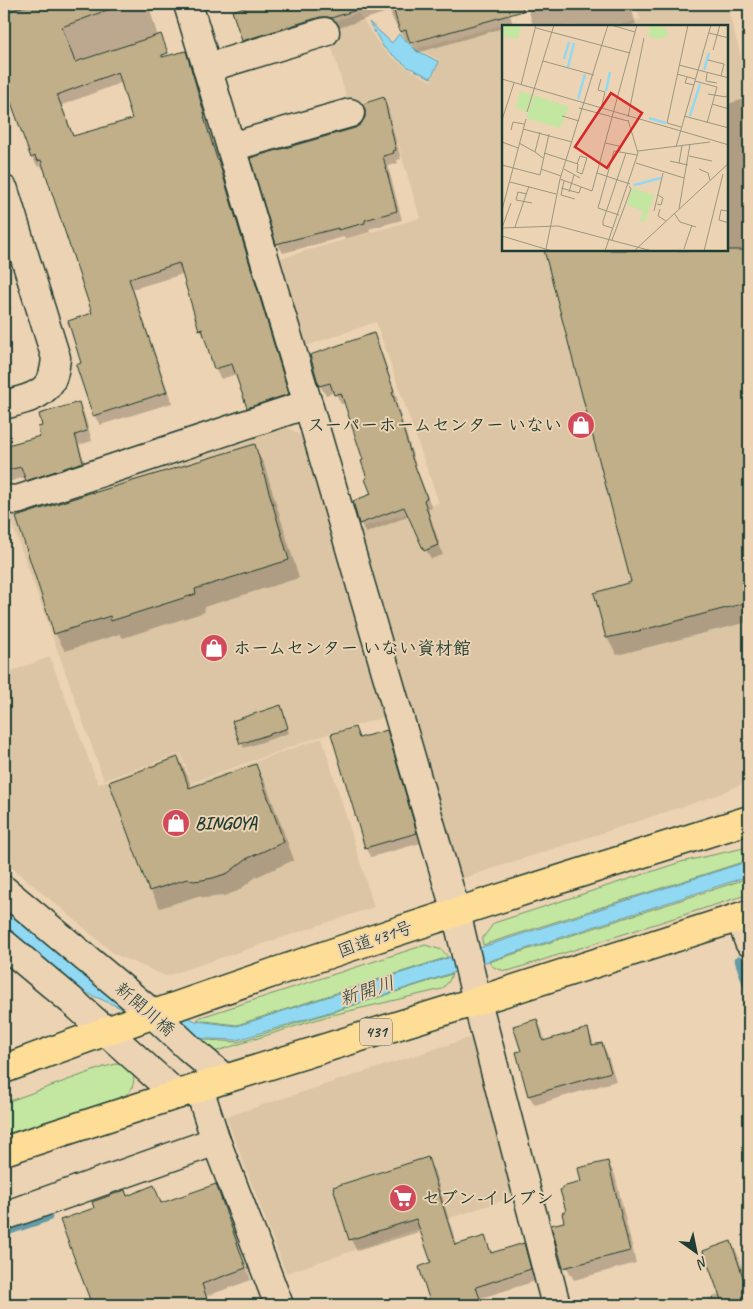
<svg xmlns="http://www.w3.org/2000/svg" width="753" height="1309" font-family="Caveat,'Klee One',sans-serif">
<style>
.built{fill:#dbc5a4}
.green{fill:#c3e6a0;stroke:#71926a}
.water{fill:#91d9f3;stroke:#639ba7}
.shadow{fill:#0003;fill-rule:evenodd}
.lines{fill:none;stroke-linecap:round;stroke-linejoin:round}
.stream{stroke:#639ba7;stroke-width:9}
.building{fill:#c0af88;stroke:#1f3d34;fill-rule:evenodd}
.minor-casing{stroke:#1f3d34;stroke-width:31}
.highway-casing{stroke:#1f3d34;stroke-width:31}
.minor{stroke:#ecd3b3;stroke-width:28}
.highway{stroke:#fedd96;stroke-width:28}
.labels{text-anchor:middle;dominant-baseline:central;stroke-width:4;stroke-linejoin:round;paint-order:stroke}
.shield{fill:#ecd3b3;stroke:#5c6a5a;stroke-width:1}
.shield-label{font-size:16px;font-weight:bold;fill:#1f3d34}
.poi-label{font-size:18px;font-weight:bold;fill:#1f3d34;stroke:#ecd3b3;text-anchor:start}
.street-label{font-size:18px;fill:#1f3d34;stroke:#ecd3b3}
.water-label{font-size:19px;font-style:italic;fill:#25453e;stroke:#ecd3b3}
.inset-river{fill:none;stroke:#91d9f3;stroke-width:2.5}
.inset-road{fill:none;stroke:#9a9780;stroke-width:1}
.view{fill:#d62828;fill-opacity:0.15;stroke:#d62828;stroke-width:2.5}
.inset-edge{fill:none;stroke:#1f3d34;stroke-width:2.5}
</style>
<rect width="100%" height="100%" fill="#ecd3b3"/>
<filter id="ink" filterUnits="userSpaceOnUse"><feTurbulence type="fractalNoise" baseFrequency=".02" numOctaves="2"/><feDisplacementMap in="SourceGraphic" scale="10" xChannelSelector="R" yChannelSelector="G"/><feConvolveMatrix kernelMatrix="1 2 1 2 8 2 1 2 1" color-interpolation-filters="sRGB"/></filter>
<g filter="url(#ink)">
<!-- built -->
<g class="built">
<path d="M636,4H733L727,6L749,87V781L715,796L458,880L358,529L439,503L376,322L300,348L275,260L420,218L384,96L349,106L325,24L358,13L383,50L407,68L431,81L440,61L417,48L516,21L517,26H503V250H727V26H615L640,19Z"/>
<path d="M287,427L310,441L394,714L321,736L191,783L181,753L104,780L9,515Z"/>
<path d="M50,657L98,784L180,754L190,785L322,738L374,907L166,976L114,954L81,925L4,861V674Z"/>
<path d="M478,1035L519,1195L286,1273L226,1117Z"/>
</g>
<!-- green -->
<g class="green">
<path d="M749,847V860L483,945L482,939L494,923L681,862Z"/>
<path d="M749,878V894L508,971C501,970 493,969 489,962Z"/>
<path d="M425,945L442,950L448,957L237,1025L197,1020L201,1017Z"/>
<path d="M452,974L449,981L442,989L328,1016L214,1052L191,1039L238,1042Z"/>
<path d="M116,1064C120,1065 126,1066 129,1068C137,1074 134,1089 127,1094C124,1096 122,1097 119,1098L4,1135V1103L104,1067Z"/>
</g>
<!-- water -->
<g class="water">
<path d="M369,22L392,43L399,34L416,50L439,62L431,78L408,67L384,48Z"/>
<path d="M749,861V876L369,1000L237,1040L189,1038L80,990L36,954L4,925V905L89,975L196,1021L237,1026Z"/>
</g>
<!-- shadow -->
<g class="shadow">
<path d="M13,4H155L149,6L164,58L185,52L191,62L210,127H209L221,166L223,171L293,404L254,417L248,407L237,374L221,379L215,369L206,340L200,329L183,274L133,289L172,403L100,425L94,415L83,364L93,314L46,170H44L41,166L38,167L32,157L4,79V7ZM123,82L134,119L74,137L62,105Z"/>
<path d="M246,4H507L513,25L503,26V28L417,53L410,41L407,42L400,30H399L393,20L390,11L338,28L249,51L243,40L247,8Z"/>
<path d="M527,4H630L636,24L629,26H533Z"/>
<path d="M383,98L388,108L401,159L397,160L398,163L388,166L402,220L369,229L370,232L345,239L344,237L283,253L277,243L355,129L362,125Z"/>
<path d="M748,98L749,100V625L748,622L617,655L607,638L633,583L545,250H727V104Z"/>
<path d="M4,285L11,309L4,312Z"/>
<path d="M374,334L379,344L398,401H396L417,469L432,508L428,509L443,555L431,559L409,516L366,533L360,523L373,495L364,461L345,403L341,404L335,392L326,395L320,386L311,356Z"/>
<path d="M78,403L84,413L92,441L79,445L88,472L33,490L26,477L4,483V447L41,437Z"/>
<path d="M254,446L264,464L299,578L204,607L205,612L123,638L120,634L65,651L55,633L93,495Z"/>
<path d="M283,711L289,733L244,748L242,743Z"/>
<path d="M354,729L360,739L386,732L392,741L421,843L371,857L366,847Z"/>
<path d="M178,758L188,776L192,789L256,766L266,784L294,860L256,877L238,891L224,896L205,898L198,896L160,908L150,890Z"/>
<path d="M537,1020L542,1030L545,1041L587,1029L592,1038L594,1046L602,1044L607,1053L616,1081L535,1105L529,1096L517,1053L522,1052Z"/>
<path d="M427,1159L434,1170L457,1246L485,1237L493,1254L523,1244L530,1255L536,1281L481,1298L483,1305H432L421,1267L432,1263L422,1231L357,1251L351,1240L334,1187Z"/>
<path d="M608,1162L615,1175L636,1263L574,1280L562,1259L565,1223L568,1212Z"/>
<path d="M215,1185L222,1197L251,1280L207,1296L211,1305H81L80,1303L90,1299L96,1209L125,1191L128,1197L153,1186L162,1204Z"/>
<path d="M731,1242L737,1253L749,1290V1305H702L701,1301L721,1294Z"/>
<path d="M638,1298L642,1305H616Z"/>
</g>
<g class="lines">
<!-- stream -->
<g class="stream">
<path d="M739,960L749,989"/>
<path d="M4,1232L48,1217"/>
</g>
</g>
<!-- building -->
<g class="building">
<path d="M31,4H117L118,6L62,27L75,62L161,34L168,53L162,55V57L186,51L205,116L204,117L217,159H218L289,394L247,408L232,364L214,369L202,329L199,330L179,263L129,279L167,392L93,416L76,365L81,363L68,321L92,313L41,160L37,161L35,156L31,158L4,83V13ZM118,72L132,119L73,136L57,95Z"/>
<path d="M255,4H359L360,9L331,18L328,17H320L242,41L232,11Z"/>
<path d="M392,4H522L523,11L410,43L406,30L400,32Z"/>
<path d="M384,97L396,150L393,151L394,153L383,156L397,211L365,220V223L338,230V228L276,244L250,158L355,128L361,124L365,117V109L362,104Z"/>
<path d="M544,250H749V602L643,630L606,638L594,593L631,582Z"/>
<path d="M374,333L394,391L392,392L412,458L427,498L424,500L438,545L424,551L404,507L359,524L353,501L371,494L365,479L367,478L361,461L363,460L341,393L334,395L330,383L319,386L310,355Z"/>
<path d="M79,402L87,431L75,435L83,462L26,481L21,467L4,471V446L40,436L38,427L42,426L39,414Z"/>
<path d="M255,444L289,560L195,589L196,594L111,621L110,616L54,634L16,517L93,492V493Z"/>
<path d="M281,705L288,728L240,744L232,721Z"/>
<path d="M355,727L359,738L387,730L417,833L365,848L331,734Z"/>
<path d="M178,757L189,788L256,764L284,842L246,859L228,873L213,878L202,880L194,881L187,879L149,891L109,782Z"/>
<path d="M537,1019L543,1041L588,1028L592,1045L602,1043L611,1072L528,1096L516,1052L521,1051L513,1026Z"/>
<path d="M428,1157L455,1245L485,1236L491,1253L524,1243L531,1269L476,1287L482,1305H431L419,1267L431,1262L416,1219L349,1240L333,1187Z"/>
<path d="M608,1161L630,1251L563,1268L551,1225L564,1222L562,1213L566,1211L560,1190L562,1189V1187L581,1182L578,1168Z"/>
<path d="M216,1184L246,1268L202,1284L207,1299L201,1301L202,1305H92L60,1220L94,1208L92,1202L125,1190L127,1196L154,1185L161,1203Z"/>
<path d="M731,1241L749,1295V1305H723L703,1251Z"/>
</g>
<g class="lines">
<!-- minor casing -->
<g class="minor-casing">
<g id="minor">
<path d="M188,4L308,404L456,912L477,1001L556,1305"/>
<path d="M207,68L325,32"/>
<path d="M231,147L350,113"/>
<path d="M4,190L56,358C55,367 54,378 48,385C38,398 18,401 4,405"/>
<path d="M4,499L17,500L308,404"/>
<path d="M4,890L153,1014L189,1048L225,1079"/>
<path d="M740,917L749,942"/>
<path d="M4,944L72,1001L177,1095"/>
<path d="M199,1088L216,1141L279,1305"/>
<path d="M4,1216L216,1141"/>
</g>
</g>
<!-- highway casing -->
<g class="highway-casing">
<g id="highway">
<path d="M4,1069C249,976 499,898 749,820"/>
<path d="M4,1151L225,1079L477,1001L749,914"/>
</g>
</g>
<!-- minor -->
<use href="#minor" class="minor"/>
<!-- highway -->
<use href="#highway" class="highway"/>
</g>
</g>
<!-- icons -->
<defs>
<g id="shop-disc" transform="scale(1.4375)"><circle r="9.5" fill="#d1495b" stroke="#ecd3b3"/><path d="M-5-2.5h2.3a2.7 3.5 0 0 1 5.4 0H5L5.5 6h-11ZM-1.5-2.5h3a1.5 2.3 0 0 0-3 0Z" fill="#fff"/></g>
<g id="supermarket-disc" transform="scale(1.4375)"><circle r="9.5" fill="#d1495b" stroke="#ecd3b3"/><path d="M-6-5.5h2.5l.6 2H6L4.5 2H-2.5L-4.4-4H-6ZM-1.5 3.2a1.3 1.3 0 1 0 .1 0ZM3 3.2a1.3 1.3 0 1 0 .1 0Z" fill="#fff"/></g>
</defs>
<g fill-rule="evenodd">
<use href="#shop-disc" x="581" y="425"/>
<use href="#shop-disc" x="214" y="648"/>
<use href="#shop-disc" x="176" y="823"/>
<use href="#supermarket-disc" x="403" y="1198"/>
</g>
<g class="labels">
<!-- shield labels -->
<rect class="shield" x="360" y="1018.5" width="32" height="27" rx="4"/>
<g class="shield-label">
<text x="376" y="1032">431</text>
</g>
<!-- poi labels -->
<g class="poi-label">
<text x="562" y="425" text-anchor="end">スーパーホームセンター いない</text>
<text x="233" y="648">ホームセンター いない資材館</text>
<text x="195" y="823">BINGOYA</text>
<text x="422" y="1198">セブン-イレブン</text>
</g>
<!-- street labels -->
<g class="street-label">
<text transform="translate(375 939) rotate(-19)">国道431号</text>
<text transform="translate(145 1009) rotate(41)">新開川橋</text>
</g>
<!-- water labels -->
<g class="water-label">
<text transform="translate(367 991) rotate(-18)">新開川</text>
</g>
</g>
<!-- overview -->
<g transform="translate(502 25)">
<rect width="226" height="226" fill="#ecd3b3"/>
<path d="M0,0H19L16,14L0,11ZM151,0L164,4L167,10L157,14L147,12L148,1ZM18,66L30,70L25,87L14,83ZM32,70L67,82L58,103L24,93ZM130,163L152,170L143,197L138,195L141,186L125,180Z" fill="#c3e6a0"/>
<path class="inset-river" d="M62,34L67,17M66,42L72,18M202,45L207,28M104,66L108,47M76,74L83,49M188,91L198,59M147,93L164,98M132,160L159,153"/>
<path class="inset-road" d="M109,0L133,7M34,3L128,28M207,8L227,13M211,25L218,0M206,35L222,39L219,51M41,36L92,50M177,40L227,53M205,48L204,56L215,58M175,49L193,54M185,52L183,58L192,60M0,54L227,120M193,56L215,62L205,98M19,60L34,0M206,69L224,72L227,67M210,79L227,84M77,83L126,96M99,84L103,67L96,65L99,54M25,87L52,0M60,91L77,96M182,91L227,103M126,92L142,13M0,95L12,58M179,102L165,98L186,0M21,104L70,117M9,105L11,97L22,99M38,107L33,127L41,133M0,117L16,123M17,118L33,127M103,118L117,121L118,126M174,122L209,0M136,126L208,117M42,128L76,139L75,147L80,149L85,133L78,131L75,139M187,131L210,136M168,136L186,140M134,138L182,153M177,138L180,121M0,140L38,150L47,109M39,144L59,151M62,144L78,153M197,144L206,148L208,155M95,148L128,159M58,154L90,166L135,0M62,156L59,170L73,174M8,157L54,169M59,163L77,168L79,162M67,167L72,150M25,169L16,167L14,175L30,178M155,179L159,180L161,173L156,170M158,184L156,191L164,196M177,184L188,119M0,185L24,94M152,186L161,148M227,186L219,185L217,195L227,198M172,188L178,197L194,202M117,190L96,183L112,126L135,130M13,202L27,161M0,203L56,201L150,226M0,203L9,178M110,203L101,200V196L124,128M0,211L50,226M110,215L129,164L127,161M44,224L58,154L106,0M182,224L190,200M103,226L136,128L126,95M132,226L227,138M202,226L221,149"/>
<path class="view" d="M109,68L140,88L105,143L73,122Z"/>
<rect width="226" height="226" class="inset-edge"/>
</g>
<!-- margin -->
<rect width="753" height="1309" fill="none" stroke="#ecd3b3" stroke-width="20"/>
<rect x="10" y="10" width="733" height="1289" fill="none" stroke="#1f3d34" stroke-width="2" filter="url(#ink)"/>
<!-- north arrow -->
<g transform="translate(696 1252) rotate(147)" stroke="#ecd3b3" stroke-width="4" paint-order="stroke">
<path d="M0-4L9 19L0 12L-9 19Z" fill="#1f3d34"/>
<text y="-8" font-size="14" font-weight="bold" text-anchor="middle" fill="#1f3d34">N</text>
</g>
</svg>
